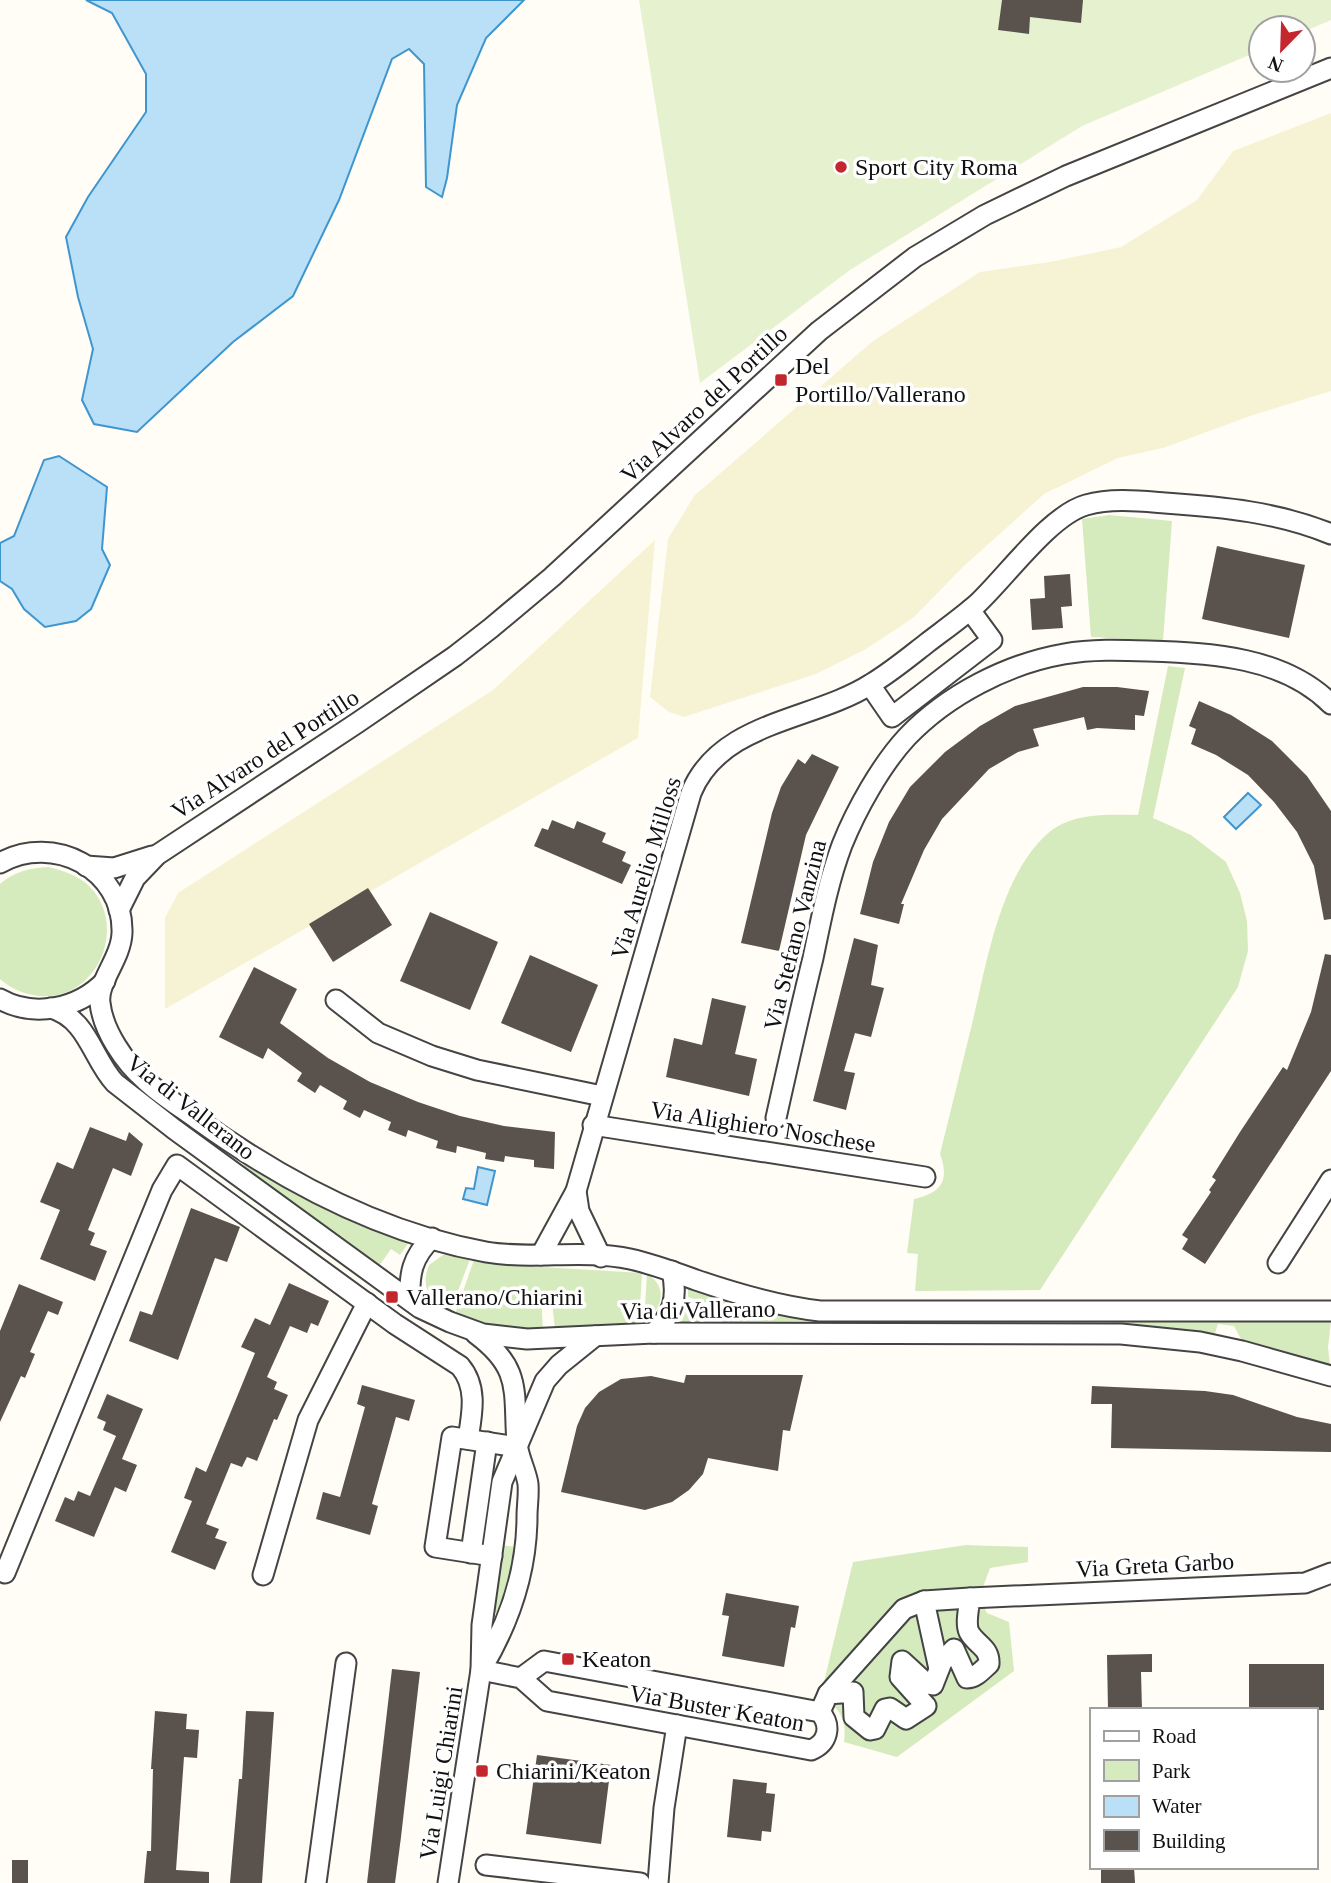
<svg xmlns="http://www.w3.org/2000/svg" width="1331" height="1883" font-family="Georgia,serif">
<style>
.farmland{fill:#f6f3d4}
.green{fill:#d5ebbd}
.pitch{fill:#e6f2cf}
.water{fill:#b9e0f7;stroke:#3f96cf;stroke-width:2}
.building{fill:#5a524d}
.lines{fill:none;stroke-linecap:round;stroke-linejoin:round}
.minor-casing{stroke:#444;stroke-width:23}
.minor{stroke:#fff;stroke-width:19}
.poi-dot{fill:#c4262e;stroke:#fff;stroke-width:2.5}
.labels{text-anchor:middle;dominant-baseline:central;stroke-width:7;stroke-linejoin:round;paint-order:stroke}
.poi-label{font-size:24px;fill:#111;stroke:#fff;text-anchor:start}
.street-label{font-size:24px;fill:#111;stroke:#fff}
</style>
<rect width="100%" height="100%" fill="#fffdf5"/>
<!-- farmland -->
<g class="farmland">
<path d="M1331,113V391L1253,415L1163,448L1118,458L1044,494L964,566L913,618L866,649L816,674L684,717L669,712L650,697L668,539L694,496L873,341L980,272L1050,262L1121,247L1197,200L1233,151Z"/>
<path d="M655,540L638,738L165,1009V918L178,893L493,690Z"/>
</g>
<!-- green -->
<g class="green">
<path d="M1109,515L1172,521L1163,641L1091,637L1082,519Z"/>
<path d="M1168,666L1185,668L1153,818L1191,835L1226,862L1240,893L1247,921L1248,951L1238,987L1040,1290L915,1291L918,1254L907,1253L914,1199C941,1193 950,1181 940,1154C951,1109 962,1065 973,1020C987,961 1000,878 1046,835C1071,812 1107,815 1138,815Z"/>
<path d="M49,867C63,871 77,875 88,885C130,925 97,1002 39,996C24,994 11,989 0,979V884C15,871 30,868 49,867Z"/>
<path d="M245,1164C297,1198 351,1222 409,1242L400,1255L391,1249L379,1266L243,1168Z"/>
<path d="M450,1254L470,1259L450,1312C430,1301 420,1288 429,1265L443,1255Z"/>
<path d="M474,1260L492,1264L642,1273L639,1323L555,1329L551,1294H541L543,1330C512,1329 483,1325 455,1314Z"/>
<path d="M647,1274C669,1287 662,1310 644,1322Z"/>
<path d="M688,1288L751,1309L817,1322L681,1323L687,1309L703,1314L707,1303L688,1297Z"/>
<path d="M1331,1321L1328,1347L1330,1365L1242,1341L1234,1326L1218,1324L1215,1333L1229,1338L1108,1322Z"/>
<path d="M501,1545L516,1547L500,1611L495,1613L492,1612Z"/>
<path d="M966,1545L1028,1547V1562L990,1568L979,1598L987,1613L1009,1622L1014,1671L897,1757L844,1742C847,1719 840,1707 820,1698L853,1562Z"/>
</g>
<!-- pitch -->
<path class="pitch" d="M639,0H1331V20L1303,32V28H1261V50L1082,126L850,270L700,383Z"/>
<!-- water -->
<g class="water">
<path d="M86,0H524L486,38L457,105L447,178L442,197L426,187L424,64L409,49L392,59L339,200L293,296L233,342L137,432L94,424L82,400L93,349L78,297L66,237L88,197L146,112V74L112,13Z"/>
<path d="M59,456L107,487L102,549L110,565L91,609L76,621L45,627L24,609L12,589L0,581V543L14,536L44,460Z"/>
<path d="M1248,793L1261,805L1236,829L1224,817Z"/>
<path d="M478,1167L495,1171L487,1205L463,1199L466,1188L474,1189Z"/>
</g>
<!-- building -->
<g class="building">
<path d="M1002,0H1083L1081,23L1030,17L1029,34L998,30Z"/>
<path d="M1217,546L1305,565L1289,638L1202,619Z"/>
<path d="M1070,574L1072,606L1061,607L1063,628L1032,630L1030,599L1045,598L1044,576Z"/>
<path d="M1083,687H1117L1149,691L1144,716L1135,715V730L1097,728L1087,730L1084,717L1033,729L1039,746L1018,752L989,769L942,819L924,850L901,904H904L899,924L860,914L873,862L889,822L910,787L945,752L980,726L1015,706Z"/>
<path d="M1199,701L1231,715L1272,741L1307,776L1331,811V919L1324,920L1314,866L1297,832L1274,802L1248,775L1216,755L1191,744L1196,729L1189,726Z"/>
<path d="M812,754L839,767L806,835L779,951L741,943L772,813L781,787L798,759L805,764Z"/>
<path d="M552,820L574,829L577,821L606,833L602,842L626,852L622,861L631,865L622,884L534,846L542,828L548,830Z"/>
<path d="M368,888L392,925L333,962L309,924Z"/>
<path d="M430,912L498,942L470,1010L400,981Z"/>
<path d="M854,938L878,945L871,985L884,988L871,1037L855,1033L844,1071L855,1073L846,1110L813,1101Z"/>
<path d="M1325,954L1331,955V1071L1205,1264L1182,1249L1188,1239L1182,1235L1211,1192L1209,1190L1216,1180L1212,1177L1240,1132L1283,1067L1287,1070L1311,1012Z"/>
<path d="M530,955L598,985L571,1052L501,1023Z"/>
<path d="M254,967L297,989L280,1023L328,1058L370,1082L418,1102L460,1116L504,1126L555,1132L554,1169L534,1167V1160L505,1156L504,1162L485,1159L486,1153L457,1146L456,1153L436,1148L438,1141L408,1130L406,1137L388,1130L391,1122L364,1110L360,1118L343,1109L347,1101L320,1085L315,1093L297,1081L302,1073L268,1048L263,1059L219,1037Z"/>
<path d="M712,998L746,1006L735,1054L757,1059L749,1096L666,1077L674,1038L702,1045Z"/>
<path d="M90,1127L126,1141L129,1132L143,1144L131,1176L113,1168L88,1230L95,1233L90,1245L107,1251L95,1281L40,1259L60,1210L40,1202L57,1162L73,1169Z"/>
<path d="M191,1208L240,1227L227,1262L215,1258L178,1360L129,1341L140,1311L152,1315Z"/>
<path d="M289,1283L329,1301L318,1326L311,1323L307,1333L290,1326L267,1377L277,1382L274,1389L288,1395L277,1420L274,1419L257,1461L247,1457L242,1467L231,1463L206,1524L219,1529L215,1538L227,1542L215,1570L171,1552L192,1501L184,1498L196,1467L206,1472L255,1353L241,1347L255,1318L270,1325Z"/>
<path d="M19,1284L63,1302L58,1315L48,1311L30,1352L35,1354L25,1378L21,1376L0,1422V1331Z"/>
<path d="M686,1375H803L790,1431L783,1430L778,1471L708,1458L703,1474L689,1490L672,1502L645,1510L561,1492L577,1426L585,1408L599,1392L621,1379L651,1376L684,1383Z"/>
<path d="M362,1385L415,1400L409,1421L396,1417L372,1504L378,1506L370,1535L316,1519L323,1492L340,1497L365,1407L357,1404Z"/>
<path d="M1092,1386L1205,1391L1233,1395L1297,1417L1331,1424V1452L1111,1448L1112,1404H1091Z"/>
<path d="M107,1394L143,1409L122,1459L137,1465L126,1492L115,1487L94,1537L55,1521L65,1497L74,1501L78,1491L90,1496L116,1436L103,1430L106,1422L97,1418Z"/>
<path d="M726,1593L799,1606L795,1628L791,1627L784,1667L722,1656L729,1616L722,1615Z"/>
<path d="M1152,1654V1672H1141L1142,1710H1108L1107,1655Z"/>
<rect x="1249" y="1664" width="75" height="46"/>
<path d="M392,1669L420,1672L401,1837L395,1883H367Z"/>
<path d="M155,1711L187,1714L186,1729L199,1730L197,1758L184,1757L176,1870L209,1872V1883H144L147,1851H151L153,1769H151Z"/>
<path d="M246,1711L274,1712L262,1883H230L239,1779H242Z"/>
<path d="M537,1755L611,1765L601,1844L526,1834Z"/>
<path d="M733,1779L767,1783L766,1793L775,1794L771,1832L762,1831L761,1841L727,1837Z"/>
<rect x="12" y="1860" width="16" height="23"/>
<path d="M1101,1867H1134L1135,1883H1101Z"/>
</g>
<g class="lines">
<!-- minor casing -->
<g class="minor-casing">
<g id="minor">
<path d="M870,685L892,717L992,640L970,610"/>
<path d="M0,863C53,833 124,869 122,933C121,959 97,982 100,1003C103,1031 125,1063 145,1080C161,1095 179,1106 197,1119C283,1181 380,1233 486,1252C533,1260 583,1249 630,1259C653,1264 674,1272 696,1280C737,1294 777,1306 820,1311H1331"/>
<path d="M86,866L114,868L152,856"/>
<path d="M119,910L135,878L157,855L357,723L455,656L491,628L552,577L819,331L915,257L985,215L1066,176L1331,68"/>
<path d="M0,999C34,1018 78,1009 105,981"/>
<path d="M336,1000L378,1033L432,1056L477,1070L602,1096"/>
<path d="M51,1008C88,1019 92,1058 115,1083L174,1129L420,1308L450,1322L483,1334L527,1339L654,1333L1121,1334L1200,1342L1242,1351L1331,1376"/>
<path d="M776,1118C788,1064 800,1011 813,958C821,920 828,882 842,845C856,810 881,765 907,737C947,695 1007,664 1064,654C1092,649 1120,650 1148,651C1212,653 1284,657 1331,704"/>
<path d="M593,1125L925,1177"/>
<path d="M576,1191L579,1211L601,1257"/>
<path d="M541,1255L576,1191L691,793C720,721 813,721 871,684C891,672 909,657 927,643C944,630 961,618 977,604C1006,577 1050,515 1086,505C1112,498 1139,501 1165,503C1223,507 1277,512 1331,534"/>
<path d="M1278,1263L1331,1180"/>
<path d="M410,1300C409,1274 412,1257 432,1238"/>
<path d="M654,1333C673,1314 678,1298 672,1271"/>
<path d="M476,1334C523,1369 513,1392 517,1443C518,1457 526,1470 528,1484C529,1495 527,1506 527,1516C527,1572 510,1621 482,1668"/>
<path d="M471,1553L487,1442"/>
<path d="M492,1556L435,1547L452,1437L517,1447"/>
<path d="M5,1573L162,1190L177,1165L395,1324L460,1366C478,1387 472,1414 468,1439"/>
<path d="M263,1575L308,1420L367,1303"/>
<path d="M924,1601L939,1669"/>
<path d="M481,1670L521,1678L547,1701L811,1750C828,1743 832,1726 820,1712L544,1661L521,1678"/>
<path d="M828,1694L904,1609L924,1601L970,1598"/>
<path d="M820,1712L828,1694L853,1692L854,1717L870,1730L875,1729L885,1709L890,1708L906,1719L926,1706L900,1677L902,1661L927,1684L933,1685L942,1662L954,1649L967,1678C976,1678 982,1670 989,1664C990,1647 976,1645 969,1632C965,1623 969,1608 970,1598L1305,1583L1331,1573"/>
<path d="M486,1865L640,1883"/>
<path d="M316,1883L346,1663"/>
<path d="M448,1883L481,1670L482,1625L502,1482L545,1381L559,1365L595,1336"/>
<path d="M658,1883L664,1808L677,1725"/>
</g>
</g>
<!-- minor -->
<use href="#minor" class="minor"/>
</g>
<!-- markers -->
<g class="poi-dot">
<circle cx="841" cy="167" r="7"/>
<rect x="774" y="373" width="14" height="14" rx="3.5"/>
<rect x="385" y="1290" width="14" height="14" rx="3.5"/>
<rect x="561" y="1652" width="14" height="14" rx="3.5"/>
<rect x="475" y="1764" width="14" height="14" rx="3.5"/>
</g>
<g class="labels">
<!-- poi labels -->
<g class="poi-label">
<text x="855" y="167">Sport City Roma</text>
<text x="795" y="366">Del<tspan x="795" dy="28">Portillo/Vallerano</tspan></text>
<text x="406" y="1297">Vallerano/Chiarini</text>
<text x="582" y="1659">Keaton</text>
<text x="496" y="1771">Chiarini/Keaton</text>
</g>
<!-- street labels -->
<g class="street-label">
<text transform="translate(704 404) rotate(-43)">Via Alvaro del Portillo</text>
<text transform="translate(265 754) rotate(-33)">Via Alvaro del Portillo</text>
<text transform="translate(646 868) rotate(-73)">Via Aurelio Milloss</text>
<text transform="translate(795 935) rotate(-76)">Via Stefano Vanzina</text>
<text transform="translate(191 1107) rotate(38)">Via di Vallerano</text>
<text transform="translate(763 1127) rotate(9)">Via Alighiero Noschese</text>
<text transform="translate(698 1310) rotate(-1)">Via di Vallerano</text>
<text transform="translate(1155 1565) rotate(-3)">Via Greta Garbo</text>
<text transform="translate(717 1708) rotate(10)">Via Buster Keaton</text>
<text transform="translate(441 1773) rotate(-81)">Via Luigi Chiarini</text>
</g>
</g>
<!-- legend -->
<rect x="1090" y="1708" width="228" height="161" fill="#ffffff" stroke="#a0a0a0" stroke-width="2"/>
<rect x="1104" y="1731" width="35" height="10" fill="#ffffff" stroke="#a0a0a0" stroke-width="2"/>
<text x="1152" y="1743" font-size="21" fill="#111111">Road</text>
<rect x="1104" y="1760" width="35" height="21" fill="#d5ebbd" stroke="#a0a0a0" stroke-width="2"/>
<text x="1152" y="1778" font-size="21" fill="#111111">Park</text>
<rect x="1104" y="1796" width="35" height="21" fill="#b9e0f7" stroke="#a0a0a0" stroke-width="2"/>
<text x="1152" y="1813" font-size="21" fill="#111111">Water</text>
<rect x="1104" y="1830" width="35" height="21" fill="#5a524d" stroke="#a0a0a0" stroke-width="2"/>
<text x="1152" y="1848" font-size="21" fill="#111111">Building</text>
<!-- north arrow -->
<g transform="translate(1282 49) rotate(203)"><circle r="33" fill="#ffffff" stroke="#a0a0a0" stroke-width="2"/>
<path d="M0-5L12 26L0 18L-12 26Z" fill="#c4262e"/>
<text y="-10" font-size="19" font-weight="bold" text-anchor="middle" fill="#111111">N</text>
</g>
</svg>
